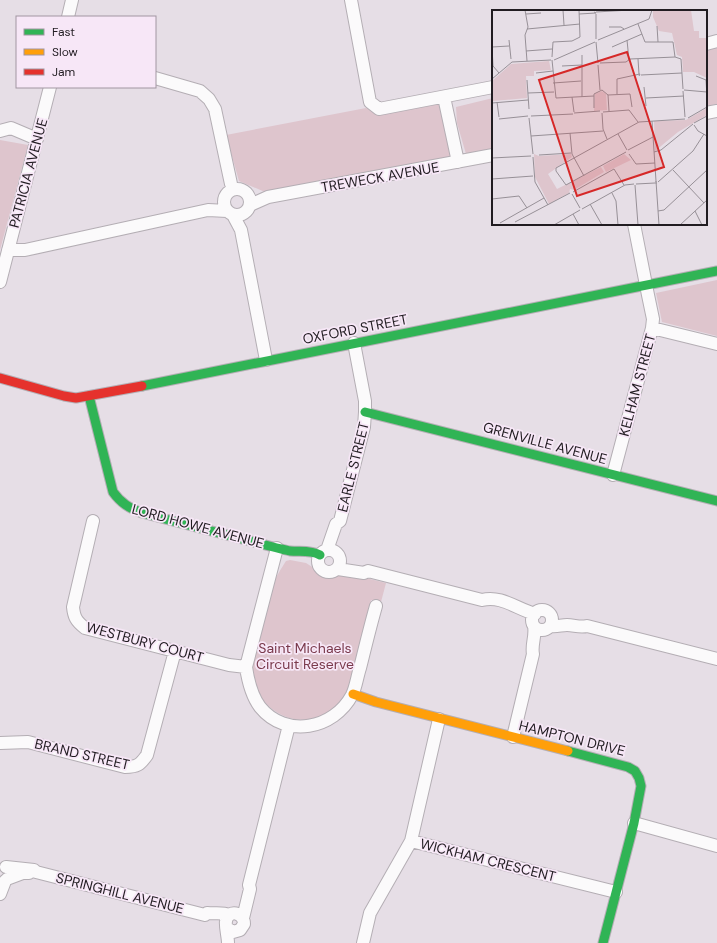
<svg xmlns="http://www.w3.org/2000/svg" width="717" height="943" font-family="'DM Sans',sans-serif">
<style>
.green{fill:#dec5cd}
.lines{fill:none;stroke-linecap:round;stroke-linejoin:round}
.street-casing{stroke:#b4aeb4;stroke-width:14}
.fast-casing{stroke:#b4aeb4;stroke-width:11}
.slow-casing{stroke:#b4aeb4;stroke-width:11}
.jam-casing{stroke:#b4aeb4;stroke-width:11}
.street{stroke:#fbfafb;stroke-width:12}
.fast{stroke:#30b455;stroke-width:9}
.slow{stroke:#ff9f0a;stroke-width:9}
.jam{stroke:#e5322d;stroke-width:9}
.labels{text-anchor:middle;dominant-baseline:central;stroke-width:3.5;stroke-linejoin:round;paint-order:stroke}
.street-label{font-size:14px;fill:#211c21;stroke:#f7e7f7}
.park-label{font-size:14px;fill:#7a3a4c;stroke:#f7e7f7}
.inset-road{fill:none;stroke:#979097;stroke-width:1}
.view{fill:#d62828;fill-opacity:0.15;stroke:#d62828;stroke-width:2}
.inset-edge{fill:none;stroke:#211c21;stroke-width:2}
</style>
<rect width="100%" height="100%" fill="#e6dee6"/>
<path class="green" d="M 717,46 L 717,104 L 706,106 L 706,49 Z
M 493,98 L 493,149 L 466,154 L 457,123 L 456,107 Z
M 439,104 L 452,159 L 265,192 L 239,181 L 226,135 L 366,108 L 380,114 Z
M 0,140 L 28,145 L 0,250 Z
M 717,280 L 717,336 L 662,322 L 656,293 Z
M 290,560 L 306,563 L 326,576 L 339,574 L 350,574 L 386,583 L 381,602 L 371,600 C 365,624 360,648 353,671 C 350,681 348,691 342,700 C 316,735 263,721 253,679 C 250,664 266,605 272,587 C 275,578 281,569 286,561 Z"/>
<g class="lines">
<defs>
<path id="street" d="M 351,0 L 370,102 L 379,109 L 493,87
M 68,17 L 72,0
M 706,44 L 717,41
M 155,78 L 200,91 L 209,99 L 215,109 L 231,184
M 444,97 L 458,162
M 706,113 L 717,111
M 0,131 L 11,128 L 37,139
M224 202a13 13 0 1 1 26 0a13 13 0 1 1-26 0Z
M 250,205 L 268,197 L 493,155
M 233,215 L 241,230 L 266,360
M 8,250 L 25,250 L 208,210 L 227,211
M 0,282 L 50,87
M 652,328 L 717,344
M 613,475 L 652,328 L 653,319 L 648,295 L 634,224
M 93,521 L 73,607 C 74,617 76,621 85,628 L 229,665 L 246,667
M 277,548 L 246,667 C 248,681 251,695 260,707 C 286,739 334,729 352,695 C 356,687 357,677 360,668 C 365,648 370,627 376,606
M318 561a11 11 0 1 1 22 0a11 11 0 1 1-22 0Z
M 327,550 L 336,524 L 340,521 L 364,427 L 365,412 L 365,401 L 354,343
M 338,569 L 364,573 L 368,571 L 482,600 C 501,595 517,609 535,614
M532 620a10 10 0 1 1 20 0a10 10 0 1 1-20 0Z
M 550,626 C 557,627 561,625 567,625 C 574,625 580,628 587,626 L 717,659
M 513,737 L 533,654 C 531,645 536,636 534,626
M 0,743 L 28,742 L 125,767 C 137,767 140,765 147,755 L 175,651
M 634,823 L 717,846
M 411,841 L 616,892
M 6,867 L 34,870 L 36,872 L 205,915 L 207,913 C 215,914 222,912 229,915
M 7,879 L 23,873 L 29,873
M 0,894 L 5,881
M 243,918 L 250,889 L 249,885 L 289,725
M 227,928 L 233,932 L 240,930 L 244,924 C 244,912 228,909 226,921 C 225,926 228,937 228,943
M 363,943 L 370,913 L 411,841 L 439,719"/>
<path id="fast" d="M 142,386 L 717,271
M 89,396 L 113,492 C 121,503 129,508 142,513 L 277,548 C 281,549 286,550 290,551 C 300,552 311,550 320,555
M 365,412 L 717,501
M 568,751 L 628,767 L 635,771 L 639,778 L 641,786 L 634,823 L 603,943"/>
<path id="slow" d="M 353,694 L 376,702 L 568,751"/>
<path id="jam" d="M 0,378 L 64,396 L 76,398 L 142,386"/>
</defs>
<use href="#street" class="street-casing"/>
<use href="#fast" class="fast-casing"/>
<use href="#slow" class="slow-casing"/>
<use href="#jam" class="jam-casing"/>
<use href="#street" class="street"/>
<use href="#fast" class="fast"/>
<use href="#slow" class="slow"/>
<use href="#jam" class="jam"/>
</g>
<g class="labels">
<g class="street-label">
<text transform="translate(28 173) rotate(-75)">PATRICIA AVENUE</text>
<text transform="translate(380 177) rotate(-10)">TREWECK AVENUE</text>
<text transform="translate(355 329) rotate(-11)">OXFORD STREET</text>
<text transform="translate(637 385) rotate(-75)">KELHAM STREET</text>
<text transform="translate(545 443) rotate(15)">GRENVILLE AVENUE</text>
<text transform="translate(353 467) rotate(-76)">EARLE STREET</text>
<text transform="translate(198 526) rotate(15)">LORD HOWE AVENUE</text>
<text transform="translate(145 642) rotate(15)">WESTBURY COURT</text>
<text transform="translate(572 738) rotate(14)">HAMPTON DRIVE</text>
<text transform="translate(82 754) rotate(13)">BRAND STREET</text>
<text transform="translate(488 860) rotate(14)">WICKHAM CRESCENT</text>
<text transform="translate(120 893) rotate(14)">SPRINGHILL AVENUE</text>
</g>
<g class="park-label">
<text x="305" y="648">Saint Michaels<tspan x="305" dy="16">Circuit Reserve</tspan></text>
</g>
</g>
<g transform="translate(492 10)">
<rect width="215" height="215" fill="#e6dee6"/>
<path d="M 161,0 L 199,0 L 202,21 L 207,21 L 207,28 L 214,28 L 215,68 L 202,62 L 191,62 L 190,47 L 185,45 L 180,23 L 167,21 L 161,7 ZM 57,51 L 59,60 L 42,61 L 42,66 L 34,66 L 35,88 L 0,91 L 0,71 L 19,54 ZM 110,81 L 114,84 L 115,100 L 102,101 L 103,84 ZM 215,98 L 215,105 L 186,122 L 163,141 L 162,111 L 194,110 ZM 42,144 L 47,146 L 79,144 L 80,147 L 56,164 L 65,179 L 109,157 L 112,162 L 82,180 L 78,179 L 77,183 L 57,194 L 43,167 ZM 132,144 L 139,150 L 114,162 L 111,156 Z" fill="#dec5cd"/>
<path class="inset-road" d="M 33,0 L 36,17 L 33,25 L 35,51M 71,0 L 72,15M 104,2 L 138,0M 34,4 L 49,3M 87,4 L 104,3 L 102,2M 104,4 L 104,29M 146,14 L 153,32 L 181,32 L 183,47 L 189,49 L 191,79M 165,16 L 166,32M 117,17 L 129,17 L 132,19M 35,19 L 88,14M 17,30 L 19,49M 106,30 L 157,9 L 160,0M 135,30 L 137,50M 104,32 L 106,53M 0,37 L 1,56 L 7,63M 0,37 L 17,36M 120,37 L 150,24M 34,41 L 60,39M 90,45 L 90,87M 60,47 L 61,32 L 80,31 L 88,27 L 87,0M 138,49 L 183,47M 146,49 L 147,64M 60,50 L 64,88 L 102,86M 62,50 L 103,32M 108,53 L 134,52 L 138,49 L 137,51M 106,55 L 108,80M 70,56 L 90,55M 44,63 L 61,61M 149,65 L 190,63M 204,66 L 214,70 L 215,87M 0,69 L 20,52 L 59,50M 35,70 L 37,99M 61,73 L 89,71M 152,77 L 154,96M 192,80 L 215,82M 191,81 L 193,107M 36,83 L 62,82M 125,84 L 125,69 L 148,64 L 147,66M 116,85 L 138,84 L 140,97M 80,87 L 82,102M 154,88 L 192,86M 5,92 L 7,107M 0,93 L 36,90M 102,98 L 102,84 L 110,80 L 116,85 L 117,101M 111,102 L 137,100 L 146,112M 82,103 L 108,101M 110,103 L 111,119 L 115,129M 39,106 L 81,104M 37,108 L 41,144M 196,108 L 215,97M 7,109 L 36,106M 160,111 L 164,171M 202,113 L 215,106M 202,115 L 206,121 L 215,126M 78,123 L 80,144 L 92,166M 126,124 L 135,140M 39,126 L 111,121M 136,140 L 161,127M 134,142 L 74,175 L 64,161 L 64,158 L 147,112 L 193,109M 162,142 L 169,140 L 201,114M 137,144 L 144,154 L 163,153M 47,145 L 79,143M 41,147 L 43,172 L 56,195M 0,148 L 39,146M 181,160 L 212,193M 0,169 L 41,166M 166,172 L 201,141 L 212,124M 144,174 L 163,173M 164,174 L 164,171 L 167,215M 143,175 L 146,215M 81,182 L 122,159 L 132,175M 120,183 L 124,191 L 126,215M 80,184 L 88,198M 0,189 L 27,186 L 35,198M 98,194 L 110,215M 90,199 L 133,175 L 142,174M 166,201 L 172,200 L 215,160M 203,201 L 210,215M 81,204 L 87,215M 23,212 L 78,183M 8,213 L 52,188M 62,215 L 88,200M 188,215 L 215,190"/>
<path class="view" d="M 135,42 L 172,157 L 85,186 L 47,70 Z"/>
<rect width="215" height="215" class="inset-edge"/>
</g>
<rect x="16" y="16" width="140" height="72" fill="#f7e7f7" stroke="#a196a1"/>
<rect x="24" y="29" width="20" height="6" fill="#30b455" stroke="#a196a1"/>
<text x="52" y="36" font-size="12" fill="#211c21">Fast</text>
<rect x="24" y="49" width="20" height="6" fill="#ff9f0a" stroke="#a196a1"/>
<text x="52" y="56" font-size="12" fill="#211c21">Slow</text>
<rect x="24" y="69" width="20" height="6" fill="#e5322d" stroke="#a196a1"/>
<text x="52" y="76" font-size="12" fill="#211c21">Jam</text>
</svg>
